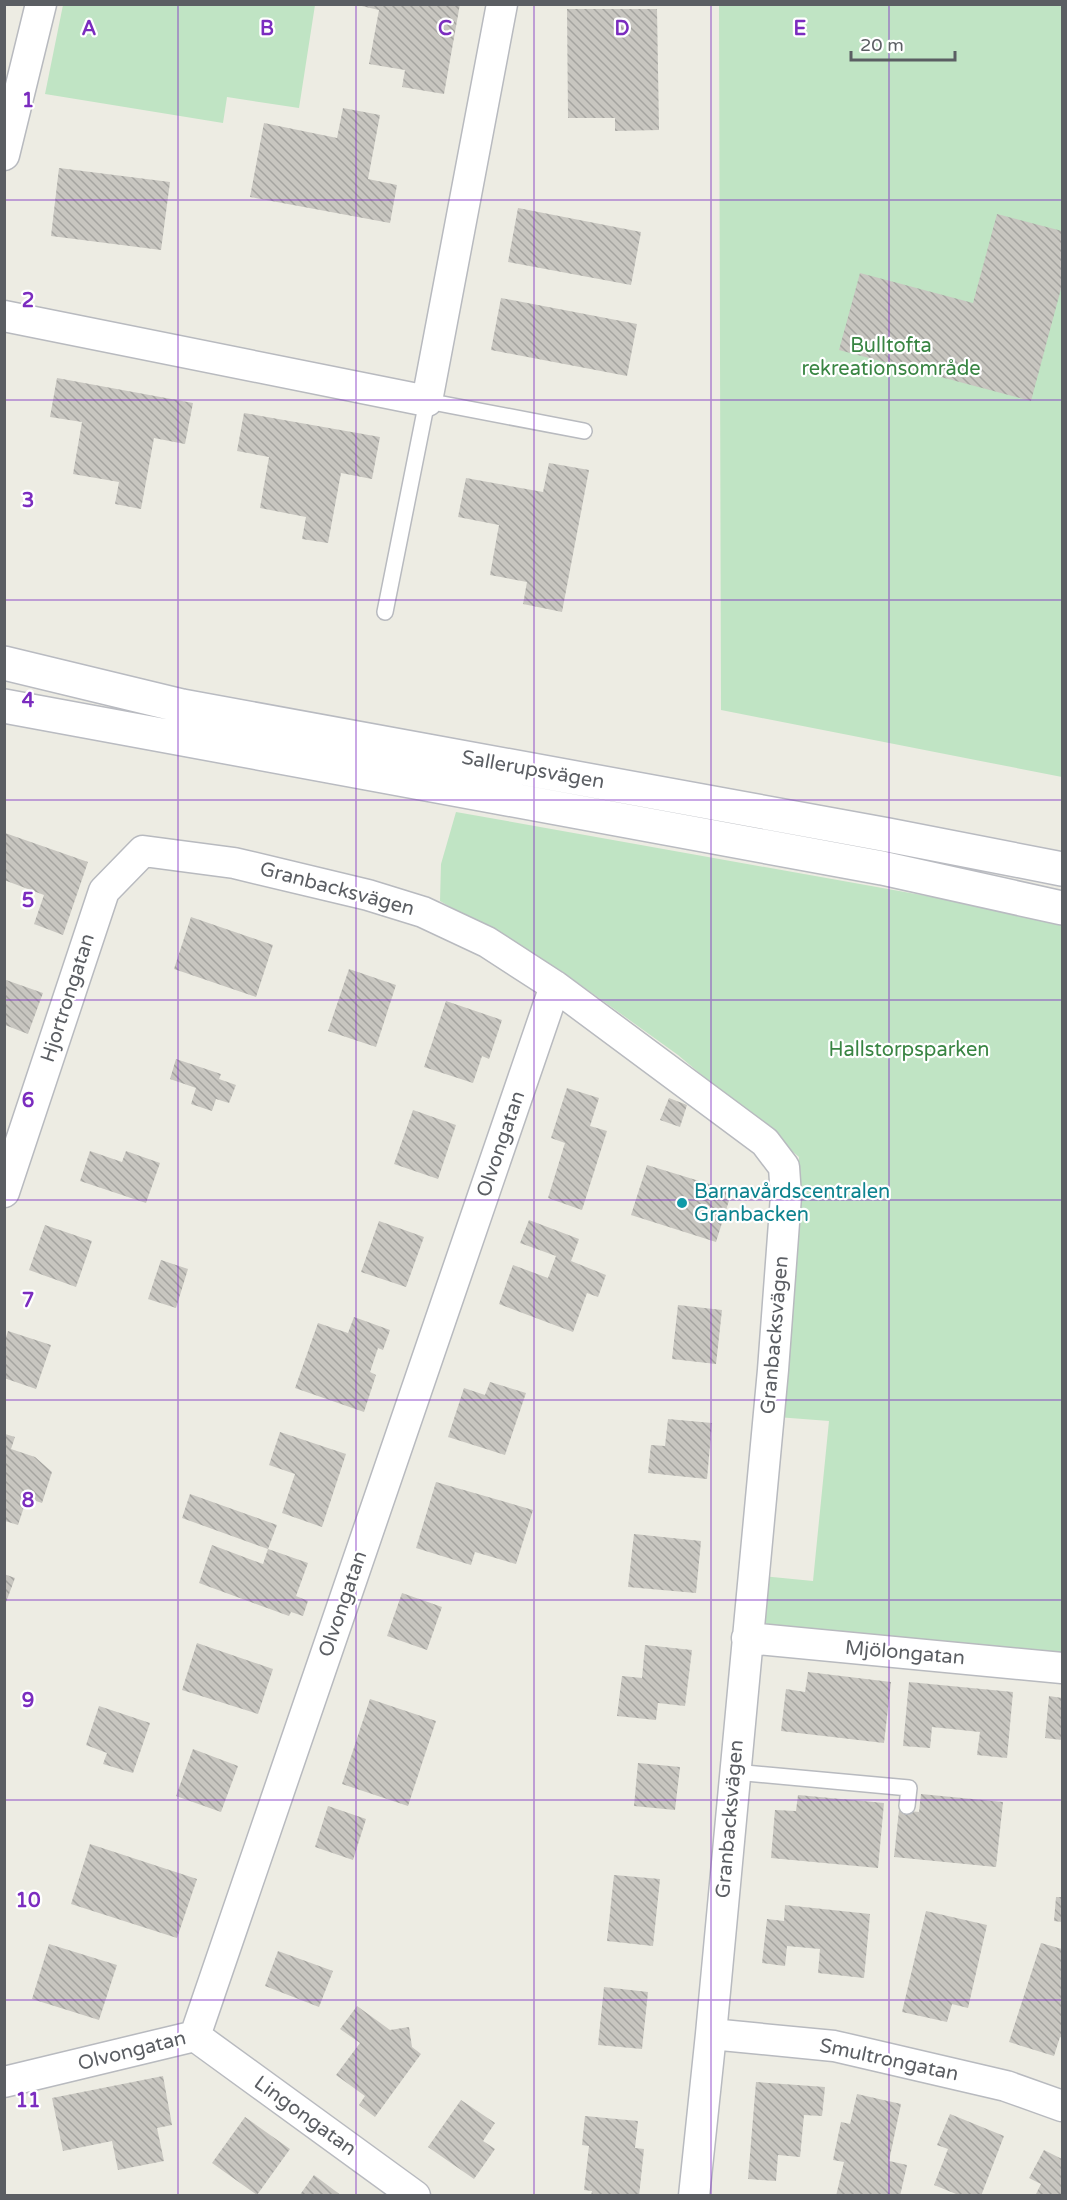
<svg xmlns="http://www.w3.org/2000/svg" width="1067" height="2200" font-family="'Varela Round',sans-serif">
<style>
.green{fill:#c0e4c4}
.building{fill:url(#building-back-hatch)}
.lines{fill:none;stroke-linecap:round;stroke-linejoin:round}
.lane-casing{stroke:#b8babf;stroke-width:18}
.street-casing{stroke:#b8babf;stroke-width:33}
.secondary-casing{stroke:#b9bbc1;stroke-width:36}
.lane{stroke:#fff;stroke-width:15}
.street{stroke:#fff;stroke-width:30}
.secondary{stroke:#fff;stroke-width:33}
.grid{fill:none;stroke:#7b2cbf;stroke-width:1.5;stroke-opacity:0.55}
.culture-dot{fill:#0f9aa8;stroke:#fff;stroke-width:2}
.labels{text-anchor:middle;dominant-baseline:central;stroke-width:4.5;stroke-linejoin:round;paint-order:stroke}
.park-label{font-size:20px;fill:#398543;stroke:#fff}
.street-label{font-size:20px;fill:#5b5e63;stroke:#fff}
.culture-label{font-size:20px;fill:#0d838f;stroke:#fff;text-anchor:start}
.grid-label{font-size:20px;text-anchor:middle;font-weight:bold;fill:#7b2cbf;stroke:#fff;stroke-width:4.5;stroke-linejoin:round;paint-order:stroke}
</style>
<defs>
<pattern id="building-back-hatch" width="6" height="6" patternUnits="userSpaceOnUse" patternTransform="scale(1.5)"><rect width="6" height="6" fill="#c8c6c0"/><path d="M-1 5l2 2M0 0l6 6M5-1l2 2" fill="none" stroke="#a5a4a0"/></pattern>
</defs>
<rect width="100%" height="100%" fill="#edece3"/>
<path class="green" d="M 63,5 L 315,5 L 299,108 L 227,97 L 223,123 L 45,94 Z
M 719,5 L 1062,5 L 1062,777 L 721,710 Z
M 456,812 L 1062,920 L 1062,1668 L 747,1638 L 762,1576 L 813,1581 L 829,1421 L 777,1417 L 799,1157 L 678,1055 L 560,970 L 440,901 L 441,864 Z"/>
<path class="building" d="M 353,4 L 460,4 L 444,94 L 402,87 L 405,70 L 369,64 L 379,10 Z
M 567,9 L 657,9 L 659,130 L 615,131 L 615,118 L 568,118 Z
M 343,108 L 380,115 L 368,179 L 397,185 L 390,223 L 250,197 L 264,123 L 337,138 Z
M 59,168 L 170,182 L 161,250 L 51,236 Z
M 518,208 L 641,232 L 631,285 L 508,262 Z
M 997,214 L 1062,231 L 1062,285 L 1031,401 L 839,350 L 860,273 L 973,303 Z
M 501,298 L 637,324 L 627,376 L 491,350 Z
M 57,378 L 193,403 L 185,444 L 154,438 L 141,509 L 115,504 L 119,482 L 73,474 L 82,422 L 50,417 Z
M 244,413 L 380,437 L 372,479 L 341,473 L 328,543 L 302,539 L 306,517 L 260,508 L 269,457 L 237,451 Z
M 549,463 L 589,470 L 562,612 L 523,604 L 527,582 L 490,575 L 499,525 L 458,517 L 466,478 L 543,492 Z
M 5,833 L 88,862 L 63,935 L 34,924 L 44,895 L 4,880 Z
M 191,917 L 273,945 L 256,997 L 174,969 Z
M 349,969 L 396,985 L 376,1047 L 328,1031 Z
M 6,980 L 43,993 L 28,1034 L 5,1025 Z
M 446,1001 L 502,1020 L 489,1059 L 482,1056 L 473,1083 L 424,1067 Z
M 176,1059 L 221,1074 L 219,1079 L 236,1085 L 229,1103 L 216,1099 L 212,1111 L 191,1104 L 196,1088 L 170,1079 Z
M 567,1088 L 599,1098 L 590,1126 L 607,1131 L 582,1210 L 548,1198 L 565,1143 L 551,1138 Z
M 669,1098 L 687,1105 L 680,1127 L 660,1120 Z
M 413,1110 L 456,1125 L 438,1179 L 394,1164 Z
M 90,1151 L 122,1162 L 126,1151 L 160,1163 L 146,1203 L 80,1181 Z
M 647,1165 L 732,1191 L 716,1242 L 631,1215 Z
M 529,1220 L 579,1239 L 571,1261 L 606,1275 L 598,1297 L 587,1293 L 573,1332 L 499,1304 L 513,1265 L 548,1278 L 556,1256 L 520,1243 Z
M 379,1221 L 424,1237 L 406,1287 L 361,1272 Z
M 45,1225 L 92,1241 L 76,1287 L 29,1270 Z
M 161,1260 L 188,1269 L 176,1308 L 148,1299 Z
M 678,1305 L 722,1310 L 716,1364 L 672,1359 Z
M 354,1317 L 390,1330 L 383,1350 L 378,1348 L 370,1372 L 376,1375 L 364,1412 L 295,1388 L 318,1323 L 348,1333 Z
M 8,1331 L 51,1345 L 36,1389 L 4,1378 L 4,1343 Z
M 490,1382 L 526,1393 L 505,1455 L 448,1437 L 464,1388 L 485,1395 Z
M 668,1419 L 712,1423 L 707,1479 L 648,1473 L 651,1445 L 665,1446 Z
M 280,1432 L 346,1454 L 322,1527 L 282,1513 L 295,1474 L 269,1465 Z
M 5,1434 L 15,1437 L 11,1449 L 35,1457 L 52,1472 L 42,1503 L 27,1498 L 18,1525 L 5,1521 Z
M 436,1482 L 533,1510 L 516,1564 L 475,1552 L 471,1565 L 416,1548 Z
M 190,1494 L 277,1525 L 268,1549 L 182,1518 Z
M 634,1534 L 701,1541 L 696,1593 L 628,1587 Z
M 212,1545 L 263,1564 L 268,1549 L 308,1563 L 296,1596 L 308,1601 L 303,1616 L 291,1612 L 289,1616 L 199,1583 Z
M 4,1574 L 15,1578 L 5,1605 L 4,1605 Z
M 402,1593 L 442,1607 L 427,1650 L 387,1636 Z
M 197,1643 L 273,1669 L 258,1714 L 182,1690 Z
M 645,1645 L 692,1650 L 685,1706 L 658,1703 L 656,1720 L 617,1716 L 622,1676 L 642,1678 Z
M 808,1672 L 891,1682 L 884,1743 L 781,1731 L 786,1689 L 805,1692 Z
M 909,1682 L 1013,1692 L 1007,1758 L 977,1755 L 980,1732 L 932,1727 L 930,1748 L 903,1746 Z
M 1049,1696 L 1062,1698 L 1062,1740 L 1045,1738 Z
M 370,1699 L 436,1721 L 408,1806 L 342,1784 Z
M 99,1706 L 150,1723 L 133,1773 L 103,1764 L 107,1753 L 86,1745 Z
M 193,1749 L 238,1766 L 221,1812 L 176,1796 Z
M 638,1763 L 680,1767 L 675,1810 L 634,1806 Z
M 921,1794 L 1003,1802 L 996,1867 L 894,1857 L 899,1810 L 919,1812 Z
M 798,1795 L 884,1803 L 878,1868 L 771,1858 L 775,1810 L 796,1811 Z
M 328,1806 L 366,1819 L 353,1860 L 315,1847 Z
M 90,1844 L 197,1879 L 177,1938 L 71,1904 Z
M 614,1875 L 660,1879 L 653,1946 L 607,1941 Z
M 1056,1897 L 1062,1897 L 1062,1922 L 1054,1921 Z
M 785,1905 L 870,1914 L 864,1978 L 818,1973 L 820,1949 L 787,1946 L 785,1966 L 762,1963 L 767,1919 L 784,1921 Z
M 926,1911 L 987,1925 L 968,2008 L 952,2004 L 947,2022 L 902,2012 Z
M 1041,1943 L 1062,1949 L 1062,2038 L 1060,2037 L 1054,2056 L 1009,2042 Z
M 49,1944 L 117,1965 L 99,2020 L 32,1999 Z
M 278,1951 L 333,1971 L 319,2007 L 265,1986 Z
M 604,1987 L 648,1992 L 642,2049 L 598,2045 Z
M 357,2006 L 390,2030 L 409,2027 L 412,2047 L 421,2054 L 375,2117 L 359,2105 L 365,2096 L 336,2075 L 360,2043 L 340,2029 Z
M 163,2076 L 172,2125 L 157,2128 L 164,2161 L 118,2170 L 112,2141 L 63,2151 L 52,2098 Z
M 756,2082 L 825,2087 L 822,2116 L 804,2115 L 800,2157 L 778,2155 L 776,2181 L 748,2179 Z
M 857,2094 L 901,2104 L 889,2161 L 907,2165 L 900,2196 L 836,2196 L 844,2162 L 833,2160 L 841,2122 L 850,2124 Z
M 461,2100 L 495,2123 L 483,2141 L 495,2149 L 474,2179 L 428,2147 Z
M 950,2114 L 1004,2136 L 981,2196 L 961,2196 L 934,2185 L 948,2149 L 937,2145 Z
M 585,2116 L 638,2121 L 635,2148 L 644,2149 L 639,2196 L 591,2196 L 592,2191 L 584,2190 L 589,2146 L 582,2145 Z
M 245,2117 L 290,2149 L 257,2195 L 212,2163 Z
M 1044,2150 L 1062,2159 L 1062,2196 L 1035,2196 L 1041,2184 L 1029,2178 Z
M 314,2175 L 342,2196 L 299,2196 Z"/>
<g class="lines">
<defs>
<path id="lane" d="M 385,612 L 427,401 L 584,431
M 735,1772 L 909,1788 L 907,1806"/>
<path id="street" d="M 4,155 L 41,4
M 4,316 L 427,401 L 502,4
M 4,1192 L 104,891 L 143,851 L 234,863 L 368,895 L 423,912 L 487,942 L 555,986 L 765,1142 L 784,1167 L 786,1196 L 773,1370 L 711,2034 L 694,2196
M 747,1638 L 1062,1668
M 711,2034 L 834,2046 L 1006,2086 L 1062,2106
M 195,2036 L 415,2196
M 4,2082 L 195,2036 L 555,986"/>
<path id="secondary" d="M 4,663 L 182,706 L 888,835 L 1062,869
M 4,706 L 882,868 L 1062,908"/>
</defs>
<use href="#lane" class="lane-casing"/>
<use href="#street" class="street-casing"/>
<use href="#secondary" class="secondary-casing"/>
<use href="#lane" class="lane"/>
<use href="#street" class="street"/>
<use href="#secondary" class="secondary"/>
</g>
<path class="grid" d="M 178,4 L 178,2196M 356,4 L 356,2196M 534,4 L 534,2196M 711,4 L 711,2196M 889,4 L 889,2196M 4,200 L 1062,200M 4,400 L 1062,400M 4,600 L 1062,600M 4,800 L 1062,800M 4,1000 L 1062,1000M 4,1200 L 1062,1200M 4,1400 L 1062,1400M 4,1600 L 1062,1600M 4,1800 L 1062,1800M 4,2000 L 1062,2000"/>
<circle class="culture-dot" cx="682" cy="1203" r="6"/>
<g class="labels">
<g class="park-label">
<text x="891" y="346">Bulltofta<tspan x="891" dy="23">rekreationsområde</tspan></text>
<text x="909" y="1050">Hallstorpsparken</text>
</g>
<g class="street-label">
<text transform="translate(533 770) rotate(10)">Sallerupsvägen</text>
<text transform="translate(337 889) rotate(15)">Granbacksvägen</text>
<text transform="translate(68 998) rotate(-72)">Hjortrongatan</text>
<text transform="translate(501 1144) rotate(-71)">Olvongatan</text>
<text transform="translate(775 1335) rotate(-85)">Granbacksvägen</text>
<text transform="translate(343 1604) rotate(-71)">Olvongatan</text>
<text transform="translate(905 1653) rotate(5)">Mjölongatan</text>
<text transform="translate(730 1819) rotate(-85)">Granbacksvägen</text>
<text transform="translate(132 2051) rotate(-14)">Olvongatan</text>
<text transform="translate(889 2060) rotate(12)">Smultrongatan</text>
<text transform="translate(305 2116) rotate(36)">Lingongatan</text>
</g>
<g class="culture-label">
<text x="694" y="1192">Barnavårdscentralen<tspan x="694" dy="23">Granbacken</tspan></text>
</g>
</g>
<g class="grid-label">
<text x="89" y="35">A</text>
<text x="267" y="35">B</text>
<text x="445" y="35">C</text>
<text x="622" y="35">D</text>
<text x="800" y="35">E</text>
<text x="28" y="107">1</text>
<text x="28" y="307">2</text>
<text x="28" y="507">3</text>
<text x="28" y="707">4</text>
<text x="28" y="907">5</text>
<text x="28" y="1107">6</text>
<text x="28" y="1307">7</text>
<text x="28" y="1507">8</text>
<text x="28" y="1707">9</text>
<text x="28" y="1907">10</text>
<text x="28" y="2107">11</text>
</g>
<rect width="1067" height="2200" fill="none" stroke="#5b5e63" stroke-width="12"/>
<path d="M851 51v9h104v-9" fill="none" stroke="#5b5e63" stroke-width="3"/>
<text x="860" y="51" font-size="18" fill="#5b5e63" stroke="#ffffff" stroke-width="4.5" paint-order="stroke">20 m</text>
</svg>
